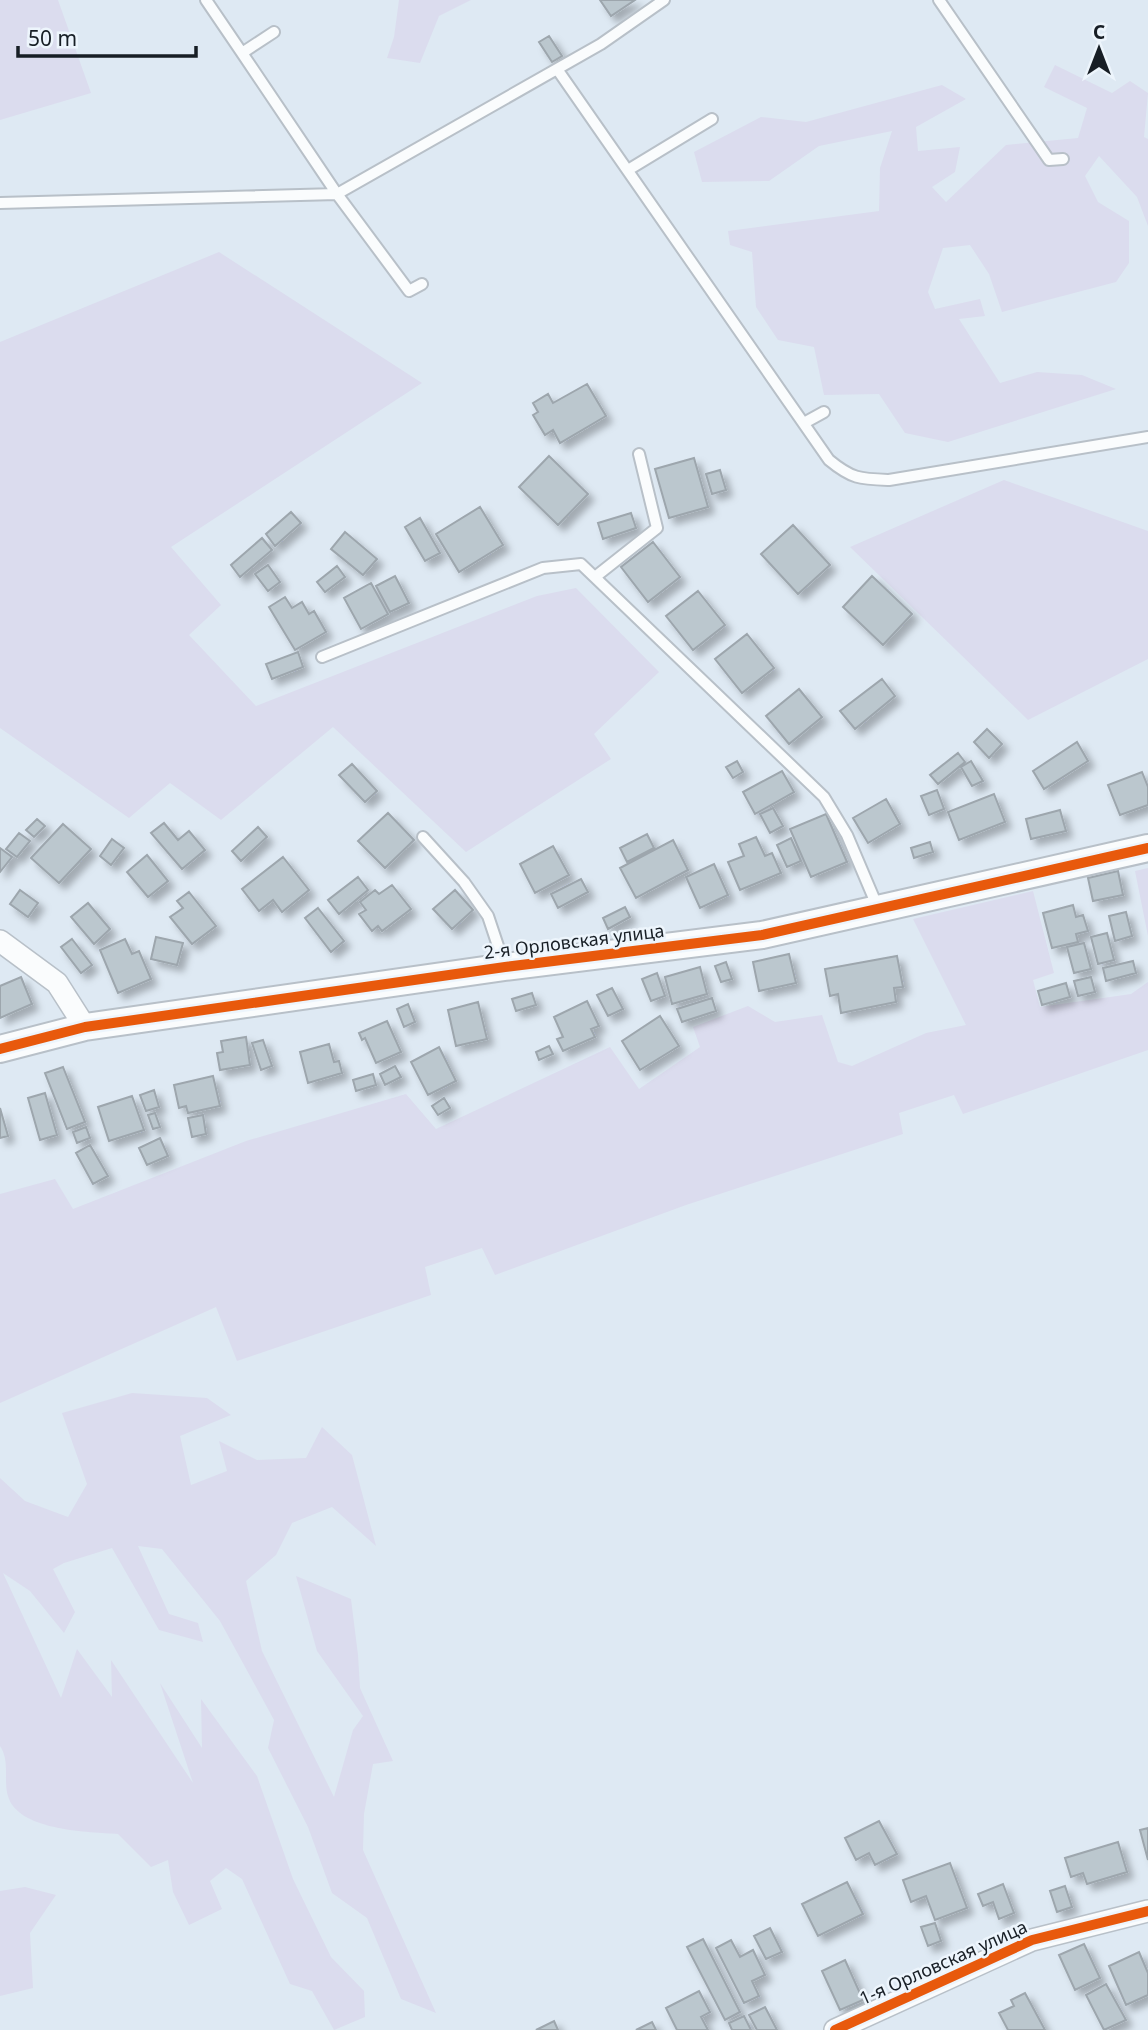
<svg xmlns="http://www.w3.org/2000/svg" width="1148" height="2030" font-family="'Noto Sans',sans-serif">
<style>
.green{fill:#dbdcee}
.building{fill:#bbc7ce;stroke:#9da6ad;stroke-width:2;filter:url(#shadow)}
.lines{fill:none;stroke-linecap:round;stroke-linejoin:round}
.service-casing{stroke:#b8c0c8;stroke-width:14}
.minor-casing{stroke:#b8c0c8;stroke-width:24}
.tertiary-casing{stroke:#b8c0c8;stroke-width:30}
.service{stroke:#fafcfd;stroke-width:10}
.minor{stroke:#fafcfd;stroke-width:21}
.tertiary{stroke:#fafcfd;stroke-width:26}
.cycleway-casing{stroke:#edf5fc;stroke-width:15}
.cycleway{stroke:#e8590c;stroke-width:10}
.labels{text-anchor:middle;dominant-baseline:central;stroke-width:5;stroke-linejoin:round;paint-order:stroke}
.street-label{font-size:18px;fill:#171e25;stroke:#edf5fc}
</style>
<defs>
<filter id="shadow"><feDropShadow dx="6" dy="6" stdDeviation="3.5" flood-color="#0004"/></filter>
</defs>
<rect width="100%" height="100%" fill="#dee9f3"/>
<path class="green" d="M 0,0 L 58,0 L 91,93 L 0,120 Z
M 399,0 L 471,0 L 439,16 L 420,63 L 387,58 L 394,37 Z
M 1055,65 L 1112,93 L 1130,81 L 1148,93 L 1144,137 L 1148,139 L 1148,226 L 1137,197 L 1099,156 L 1085,176 L 1098,202 L 1129,221 L 1129,263 L 1116,282 L 1002,312 L 989,274 L 970,245 L 943,248 L 928,292 L 935,309 L 980,299 L 985,316 L 959,319 L 1000,383 L 1037,372 L 1082,375 L 1116,389 L 948,442 L 905,433 L 879,394 L 824,395 L 814,347 L 778,340 L 756,307 L 752,252 L 730,245 L 728,231 L 879,211 L 880,168 L 892,131 L 819,146 L 769,181 L 702,182 L 694,152 L 761,117 L 806,122 L 942,85 L 966,99 L 916,127 L 918,151 L 960,147 L 955,172 L 932,187 L 946,202 L 1006,145 L 1078,138 L 1087,108 L 1044,87 Z
M 219,252 L 422,383 L 171,547 L 221,605 L 189,635 L 256,706 L 537,596 L 576,588 L 659,672 L 594,734 L 611,759 L 466,852 L 333,727 L 221,820 L 170,783 L 129,818 L 0,728 L 0,342 Z
M 1004,480 L 1148,531 L 1148,659 L 1028,720 L 850,547 Z
M 1148,868 L 1148,936 L 1135,871 Z
M 1033,891 L 1054,973 L 1033,980 L 1040,1007 L 1131,994 L 1148,982 L 1148,1050 L 963,1114 L 954,1095 L 899,1113 L 903,1134 L 686,1205 L 495,1275 L 482,1248 L 425,1267 L 431,1295 L 237,1361 L 216,1307 L 0,1403 L 0,1194 L 55,1179 L 73,1209 L 246,1141 L 406,1094 L 436,1129 L 610,1047 L 639,1089 L 700,1047 L 693,1027 L 748,1006 L 775,1022 L 822,1015 L 838,1062 L 852,1066 L 926,1033 L 966,1025 L 913,919 Z
M 132,1393 L 207,1398 L 231,1415 L 180,1436 L 191,1485 L 227,1471 L 219,1441 L 257,1460 L 306,1458 L 322,1427 L 352,1455 L 376,1546 L 332,1507 L 292,1523 L 276,1555 L 246,1581 L 262,1651 L 334,1797 L 353,1730 L 363,1716 L 317,1651 L 296,1576 L 351,1599 L 358,1655 L 360,1688 L 393,1761 L 373,1764 L 364,1814 L 363,1850 L 436,2013 L 401,1999 L 367,1918 L 332,1893 L 308,1827 L 268,1748 L 274,1720 L 220,1621 L 162,1549 L 138,1546 L 169,1614 L 198,1623 L 203,1642 L 159,1630 L 112,1548 L 64,1563 L 53,1569 L 75,1612 L 64,1633 L 30,1591 L 3,1573 L 61,1698 L 77,1649 L 112,1697 L 111,1660 L 193,1783 L 160,1683 L 202,1748 L 201,1699 L 257,1776 L 293,1879 L 331,1957 L 364,1991 L 365,2017 L 334,2030 L 312,1991 L 290,1984 L 242,1879 L 226,1868 L 210,1881 L 222,1909 L 189,1925 L 173,1892 L 168,1860 L 151,1867 L 118,1834 C 89,1832 22,1831 9,1799 C 2,1782 11,1762 0,1746 L 0,1478 L 25,1501 L 68,1517 L 87,1484 L 62,1413 Z
M 25,1887 L 56,1895 L 30,1933 L 33,1988 L 0,1996 L 0,1891 Z"/>
<path class="building" d="M 600,0 L 635,0 L 611,16 Z
M 549,36 L 562,56 L 552,62 L 539,42 Z
M 587,384 L 606,416 L 560,443 L 553,430 L 545,435 L 533,415 L 538,412 L 533,403 L 548,394 L 553,403 Z
M 549,456 L 588,494 L 558,525 L 519,487 Z
M 694,458 L 708,507 L 669,518 L 655,469 Z
M 720,470 L 726,490 L 712,494 L 706,474 Z
M 480,507 L 503,545 L 459,572 L 436,534 Z
M 291,512 L 301,523 L 275,546 L 266,534 Z
M 631,513 L 636,528 L 603,539 L 598,523 Z
M 420,518 L 440,553 L 425,561 L 405,527 Z
M 793,525 L 830,565 L 798,594 L 761,554 Z
M 345,532 L 377,559 L 363,575 L 331,549 Z
M 262,538 L 272,550 L 240,577 L 231,565 Z
M 653,542 L 680,577 L 648,602 L 621,567 Z
M 268,565 L 280,582 L 268,591 L 255,574 Z
M 337,566 L 345,577 L 325,592 L 317,582 Z
M 395,576 L 409,603 L 390,612 L 376,586 Z
M 872,576 L 912,614 L 883,645 L 843,607 Z
M 371,583 L 388,614 L 361,629 L 344,598 Z
M 698,591 L 725,625 L 693,650 L 666,616 Z
M 285,597 L 292,608 L 302,602 L 309,614 L 314,611 L 326,632 L 295,650 L 269,607 Z
M 747,634 L 774,668 L 742,693 L 715,659 Z
M 298,652 L 303,667 L 272,679 L 266,664 Z
M 882,679 L 895,696 L 855,729 L 840,711 Z
M 799,689 L 822,717 L 789,744 L 766,716 Z
M 987,729 L 1002,744 L 989,758 L 974,742 Z
M 1077,742 L 1088,761 L 1044,789 L 1033,771 Z
M 958,753 L 965,762 L 938,784 L 930,775 Z
M 737,761 L 743,772 L 733,778 L 726,767 Z
M 971,761 L 983,781 L 972,786 L 961,767 Z
M 352,764 L 377,791 L 365,802 L 339,775 Z
M 782,771 L 794,792 L 755,814 L 743,792 Z
M 1142,772 L 1148,787 L 1148,805 L 1120,815 L 1108,785 Z
M 937,790 L 944,809 L 929,815 L 921,796 Z
M 994,794 L 1005,822 L 959,840 L 948,812 Z
M 886,799 L 900,824 L 868,843 L 853,818 Z
M 773,808 L 783,826 L 770,833 L 760,814 Z
M 1060,810 L 1066,831 L 1031,839 L 1026,819 Z
M 388,813 L 414,840 L 385,868 L 358,841 Z
M 826,814 L 847,862 L 811,877 L 790,829 Z
M 37,819 L 45,826 L 34,837 L 26,830 Z
M 164,823 L 178,840 L 189,831 L 205,850 L 182,869 L 151,833 Z
M 63,824 L 91,849 L 59,883 L 31,858 Z
M 258,827 L 267,837 L 241,861 L 232,851 Z
M 19,833 L 30,841 L 17,857 L 6,849 Z
M 647,834 L 654,848 L 627,862 L 620,848 Z
M 756,837 L 765,856 L 772,853 L 781,873 L 740,890 L 728,862 L 744,856 L 739,844 Z
M 791,838 L 801,861 L 787,867 L 777,845 Z
M 112,839 L 124,848 L 111,865 L 100,856 Z
M 673,840 L 688,870 L 636,898 L 620,868 Z
M 930,842 L 933,852 L 914,858 L 911,848 Z
M 553,846 L 569,875 L 535,893 L 520,864 Z
M 0,848 L 12,857 L 0,872 Z
M 147,855 L 168,881 L 148,897 L 127,872 Z
M 283,857 L 309,890 L 282,912 L 273,900 L 259,911 L 242,889 Z
M 714,864 L 728,895 L 700,908 L 686,877 Z
M 1118,871 L 1123,895 L 1093,901 L 1088,878 Z
M 358,877 L 368,890 L 339,914 L 328,900 Z
M 581,879 L 588,892 L 558,908 L 551,894 Z
M 392,885 L 411,909 L 382,931 L 378,926 L 372,931 L 359,914 L 366,910 L 360,902 L 375,890 L 379,894 Z
M 20,890 L 38,903 L 28,917 L 10,904 Z
M 455,890 L 473,910 L 452,929 L 433,909 Z
M 189,892 L 216,926 L 192,944 L 170,917 L 183,908 L 177,901 Z
M 88,903 L 110,929 L 94,944 L 71,917 Z
M 1073,905 L 1076,917 L 1083,915 L 1088,931 L 1076,934 L 1078,942 L 1052,948 L 1043,913 Z
M 625,907 L 630,917 L 608,929 L 603,918 Z
M 318,908 L 344,941 L 331,952 L 305,918 Z
M 1126,912 L 1132,936 L 1115,941 L 1109,916 Z
M 1107,933 L 1114,960 L 1098,964 L 1091,937 Z
M 156,937 L 183,943 L 177,965 L 151,959 Z
M 72,939 L 92,965 L 81,973 L 61,947 Z
M 125,939 L 132,954 L 139,951 L 151,979 L 118,993 L 100,950 Z
M 1084,943 L 1091,969 L 1074,973 L 1067,947 Z
M 789,954 L 796,983 L 759,991 L 753,962 Z
M 897,956 L 903,987 L 894,988 L 896,1002 L 841,1013 L 838,994 L 830,996 L 825,969 Z
M 1133,961 L 1136,973 L 1106,981 L 1103,968 Z
M 726,962 L 732,979 L 721,982 L 715,966 Z
M 700,967 L 707,994 L 672,1004 L 665,977 Z
M 657,973 L 665,996 L 651,1001 L 642,979 Z
M 21,977 L 32,1004 L 0,1018 L 0,986 Z
M 1091,977 L 1095,992 L 1078,996 L 1074,981 Z
M 1066,983 L 1070,997 L 1042,1005 L 1038,991 Z
M 612,988 L 623,1009 L 608,1016 L 597,995 Z
M 532,993 L 536,1005 L 516,1011 L 512,999 Z
M 712,998 L 716,1011 L 682,1022 L 677,1009 Z
M 587,1001 L 599,1026 L 591,1029 L 595,1037 L 563,1051 L 557,1039 L 563,1037 L 554,1017 Z
M 478,1002 L 487,1039 L 456,1046 L 448,1010 Z
M 408,1004 L 415,1022 L 404,1027 L 397,1009 Z
M 660,1016 L 679,1046 L 640,1070 L 622,1041 Z
M 387,1021 L 401,1052 L 376,1063 L 365,1038 L 362,1040 L 359,1033 Z
M 246,1037 L 250,1065 L 220,1070 L 217,1053 L 223,1052 L 221,1041 Z
M 263,1040 L 272,1066 L 261,1070 L 252,1043 Z
M 329,1044 L 334,1062 L 339,1061 L 342,1073 L 308,1083 L 300,1052 Z
M 549,1046 L 553,1054 L 539,1060 L 536,1052 Z
M 439,1047 L 456,1081 L 428,1095 L 411,1062 Z
M 395,1066 L 401,1077 L 385,1085 L 380,1074 Z
M 63,1067 L 85,1122 L 67,1129 L 45,1073 Z
M 373,1074 L 376,1085 L 356,1091 L 353,1080 Z
M 213,1076 L 220,1106 L 188,1113 L 186,1106 L 179,1108 L 174,1085 Z
M 154,1090 L 159,1107 L 146,1111 L 140,1095 Z
M 45,1093 L 57,1135 L 40,1140 L 28,1098 Z
M 132,1096 L 144,1130 L 109,1141 L 98,1107 Z
M 444,1098 L 450,1108 L 438,1115 L 432,1106 Z
M 0,1108 L 8,1136 L 0,1138 Z
M 155,1113 L 160,1127 L 153,1129 L 148,1115 Z
M 203,1115 L 206,1134 L 192,1137 L 188,1118 Z
M 86,1127 L 90,1138 L 77,1143 L 73,1132 Z
M 160,1138 L 168,1156 L 147,1165 L 139,1148 Z
M 90,1145 L 108,1176 L 93,1184 L 76,1153 Z
M 879,1821 L 897,1854 L 875,1865 L 869,1853 L 856,1860 L 845,1838 Z
M 1148,1828 L 1148,1860 L 1140,1830 Z
M 1118,1842 L 1127,1872 L 1087,1884 L 1083,1873 L 1071,1877 L 1065,1858 Z
M 950,1863 L 967,1908 L 935,1920 L 926,1896 L 911,1902 L 903,1880 Z
M 847,1882 L 863,1914 L 818,1936 L 802,1904 Z
M 1003,1884 L 1014,1913 L 999,1919 L 993,1902 L 983,1906 L 978,1894 Z
M 1065,1886 L 1072,1907 L 1057,1912 L 1050,1891 Z
M 935,1923 L 941,1941 L 928,1946 L 921,1927 Z
M 770,1928 L 782,1952 L 766,1959 L 754,1936 Z
M 703,1939 L 740,2012 L 725,2020 L 687,1947 Z
M 731,1940 L 740,1957 L 753,1950 L 765,1975 L 752,1981 L 759,1996 L 744,2003 L 716,1948 Z
M 1084,1944 L 1100,1978 L 1075,1990 L 1059,1955 Z
M 1139,1952 L 1148,1973 L 1148,1995 L 1126,2005 L 1109,1966 Z
M 845,1960 L 863,2000 L 840,2010 L 822,1971 Z
M 1106,1984 L 1126,2020 L 1104,2030 L 1086,1995 Z
M 699,1991 L 710,2012 L 701,2017 L 708,2030 L 677,2030 L 666,2008 Z
M 1025,1993 L 1045,2030 L 1008,2030 L 999,2013 L 1014,2006 L 1011,2000 Z
M 765,2007 L 777,2030 L 757,2030 L 749,2015 Z
M 744,2016 L 751,2030 L 732,2030 L 729,2023 Z
M 554,2021 L 558,2030 L 536,2030 Z
M 652,2022 L 656,2030 L 636,2030 Z"/>
<g class="lines">
<defs>
<path id="service" d="M 206,0 L 242,53
M 939,0 L 1049,160 L 1063,159
M 274,32 L 242,53 L 337,194 L 409,291 L 422,284
M 557,69 L 829,460 C 852,479 860,479 889,480 L 1148,437
M 628,170 L 712,119
M 0,203 L 337,194 L 601,44 L 664,0
M 804,423 L 824,412
M 595,577 L 657,528 L 639,454
M 322,657 L 543,568 L 581,564 L 824,797 L 847,835 L 878,908
M 423,837 L 464,882 L 488,916 L 505,967"/>
<path id="minor" d="M 0,941 L 57,983 L 85,1027
M 835,2030 L 1032,1940 L 1148,1911"/>
<path id="tertiary" d="M 0,1049 L 85,1027 L 505,967 L 762,935 L 1148,848"/>
</defs>
<use href="#service" class="service-casing"/>
<use href="#minor" class="minor-casing"/>
<use href="#tertiary" class="tertiary-casing"/>
<use href="#service" class="service"/>
<use href="#minor" class="minor"/>
<use href="#tertiary" class="tertiary"/>
<defs>
<path id="cycleway" d="M 0,1049 L 85,1027 L 505,967 L 762,935 L 1148,848
M 835,2030 L 1032,1940 L 1148,1911"/>
</defs>
<use href="#cycleway" class="cycleway-casing"/>
<use href="#cycleway" class="cycleway"/>
</g>
<g class="labels">
<g class="street-label">
<text transform="translate(574 941) rotate(-7)">2-я Орловская улица</text>
<text transform="translate(943 1962) rotate(-24)">1-я Орловская улица</text>
</g>
</g>
<g transform="translate(1099 49)" stroke="#edf5fc" stroke-width="5" paint-order="stroke">
<path d="M0-5L12 26L0 18L-12 26Z" fill="#171e25"/>
<text y="-10" font-size="19" font-weight="bold" text-anchor="middle" fill="#171e25">С</text>
</g>
<path d="M18 46v10h178v-10" fill="none" stroke="#171e25" stroke-width="3.5"/>
<text x="28" y="46" font-size="21" fill="#171e25" stroke="#edf5fc" stroke-width="5" paint-order="stroke">50 m</text>
</svg>
